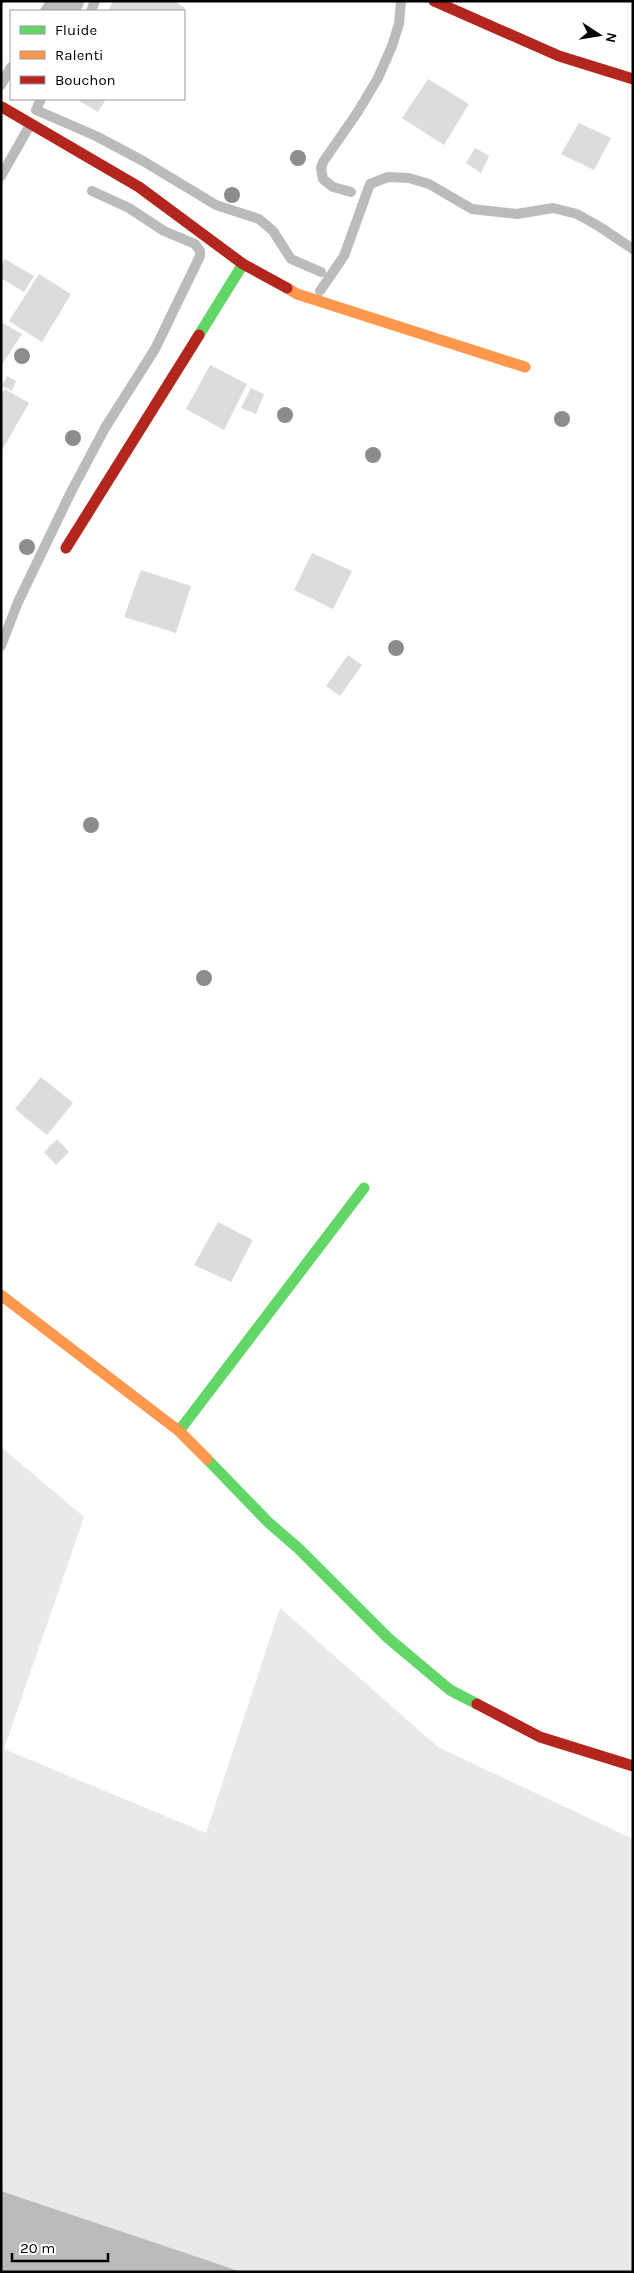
<svg xmlns="http://www.w3.org/2000/svg" width="634" height="2273" font-family="Karla,sans-serif">
<style>
.green{fill:#e9e9e9}
.water{fill:#bbb}
.lines{fill:none;stroke-linecap:round;stroke-linejoin:round}
.stream{stroke:#bbb;stroke-width:10}
.building{fill:#dcdcdc}
.street{stroke:#bdbdbd;stroke-width:28}
.fast{stroke:#63d668;stroke-width:11}
.slow{stroke:#ff974d;stroke-width:11}
.jam{stroke:#b3261e;stroke-width:11}
.tree{fill:#8c8c8c}
</style>
<rect width="100%" height="100%" fill="#fff"/>
<path class="green" d="M 1,1447 L 84,1517 L 4,1749 L 206,1833 L 280,1608 L 438,1747 L 633,1839 L 633,2272 L 242,2272 L 1,2191 Z"/>
<path class="water" d="M 1,2191 L 242,2272 L 1,2272 Z"/>
<g class="lines">
<path class="stream" d="M 45,11 L 52,1
M 91,11 L 95,1
M 1,85 L 11,67
M 41,99 L 36,110 L 96,136 L 143,161 L 216,205 L 259,219 L 273,231 L 291,259 L 321,272
M 1,176 L 30,125
M 351,192 L 333,187 L 323,179 L 321,168 L 323,162 L 357,113 L 378,78 L 392,46 L 399,24 L 401,1
M 320,291 L 344,256 L 370,184 L 388,177 L 409,178 L 429,184 L 472,209 L 517,214 L 553,208 L 577,214 L 600,227 L 633,249
M 1,646 L 18,602 L 71,492 L 105,428 L 155,349 L 200,256 L 200,251 L 195,244 L 164,231 L 129,208 L 92,191"/>
</g>
<path class="building" d="M 113,1 L 174,1 L 185,8 L 183,11 L 108,11 Z
M 428,79 L 469,104 L 444,145 L 402,118 Z
M 76,99 L 106,99 L 98,112 Z
M 579,123 L 611,138 L 594,170 L 561,154 Z
M 475,148 L 489,156 L 481,173 L 466,163 Z
M 5,259 L 34,276 L 24,292 L 1,278 L 1,266 Z
M 39,274 L 71,294 L 42,342 L 9,321 Z
M 1,322 L 22,334 L 1,366 Z
M 210,365 L 247,384 L 224,430 L 186,409 Z
M 7,376 L 16,381 L 12,391 L 2,386 Z
M 251,388 L 264,394 L 256,414 L 241,408 Z
M 5,389 L 29,403 L 1,452 L 1,396 Z
M 312,553 L 352,571 L 333,609 L 294,590 Z
M 141,570 L 191,586 L 176,633 L 124,617 Z
M 348,655 L 362,665 L 340,696 L 326,686 Z
M 41,1077 L 73,1103 L 47,1135 L 15,1109 Z
M 57,1139 L 69,1152 L 56,1165 L 44,1152 Z
M 218,1222 L 253,1240 L 231,1282 L 194,1265 Z"/>
<g class="lines">
<path class="street" d="M 63,11 L 70,1"/>
<path class="fast" d="M 199,335 L 243,264
M 179,1431 L 364,1188
M 207,1459 L 269,1523 L 298,1548 L 388,1638 L 450,1690 L 477,1704"/>
<path class="slow" d="M 287,288 L 297,294 L 525,367
M 1,1295 L 179,1431 L 207,1459"/>
<path class="jam" d="M 434,1 L 559,56 L 633,79
M 2,107 L 139,187 L 243,264 L 287,288
M 66,548 L 199,335
M 477,1704 L 540,1737 L 633,1766"/>
</g>
<g class="tree">
<circle cx="298" cy="158" r="8"/>
<circle cx="232" cy="195" r="8"/>
<circle cx="22" cy="356" r="8"/>
<circle cx="285" cy="415" r="8"/>
<circle cx="562" cy="419" r="8"/>
<circle cx="73" cy="438" r="8"/>
<circle cx="373" cy="455" r="8"/>
<circle cx="27" cy="547" r="8"/>
<circle cx="396" cy="648" r="8"/>
<circle cx="91" cy="825" r="8"/>
<circle cx="204" cy="978" r="8"/>
</g>
<rect width="634" height="2273" fill="none" stroke="#000000" stroke-width="5"/>
<rect x="10" y="10" width="175" height="90" fill="#ffffff" stroke="#999999"/>
<rect x="20" y="26" width="25" height="8" fill="#63d668" stroke="#999999"/>
<text x="55" y="35" font-size="15" fill="#000000">Fluide</text>
<rect x="20" y="51" width="25" height="8" fill="#ff974d" stroke="#999999"/>
<text x="55" y="60" font-size="15" fill="#000000">Ralenti</text>
<rect x="20" y="76" width="25" height="8" fill="#b3261e" stroke="#999999"/>
<text x="55" y="85" font-size="15" fill="#000000">Bouchon</text>
<g transform="translate(599 35) rotate(102)" stroke="#ffffff" stroke-width="4" paint-order="stroke">
<path d="M0-4L9 19L0 12L-9 19Z" fill="#000000"/>
<text y="-8" font-size="14" font-weight="bold" text-anchor="middle" fill="#000000">N</text>
</g>
<path d="M12 2253v8h96v-8" fill="none" stroke="#000000" stroke-width="2.5"/>
<text x="20" y="2253" font-size="15" fill="#000000" stroke="#ffffff" stroke-width="4" paint-order="stroke">20 m</text>
</svg>
